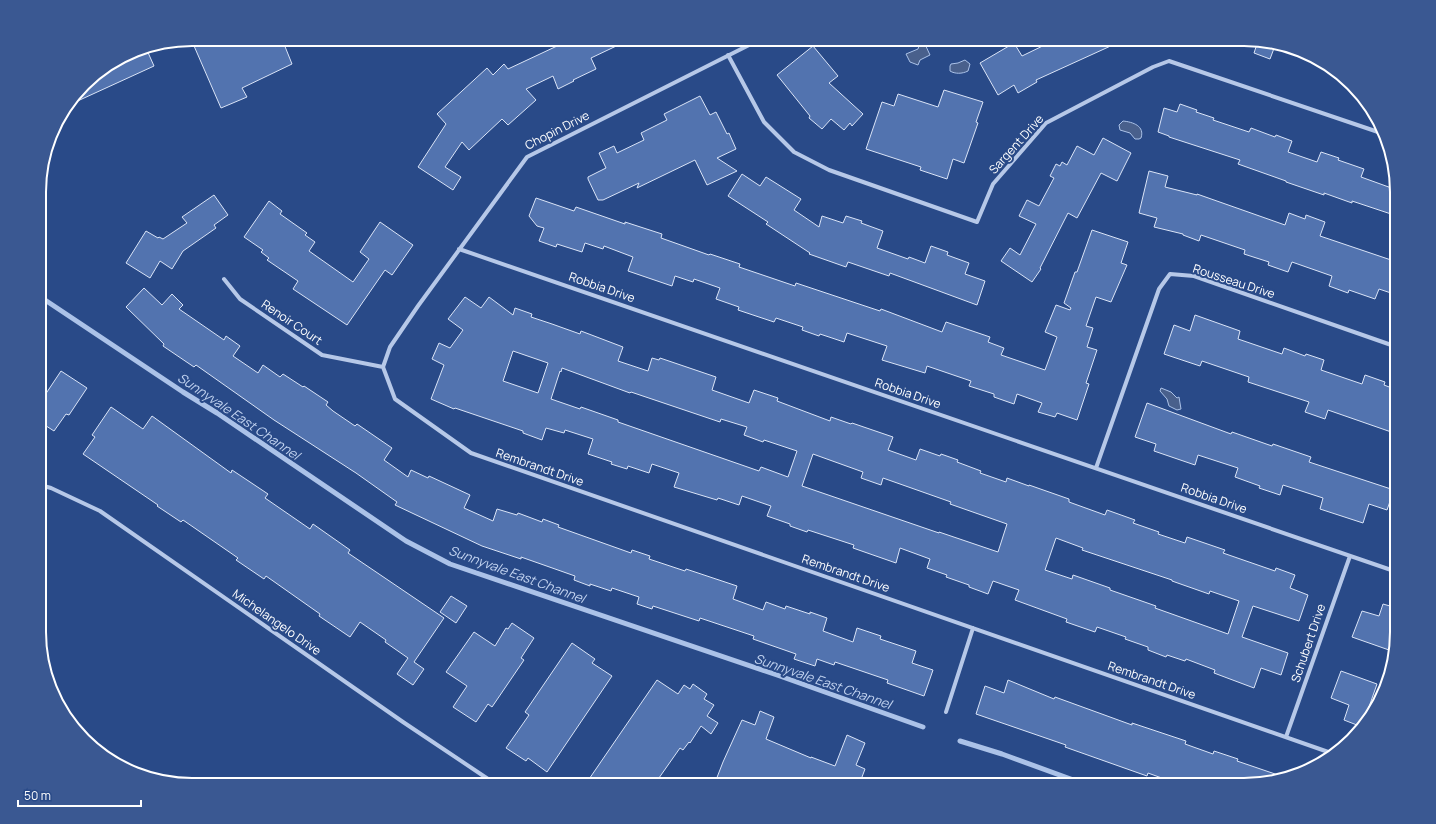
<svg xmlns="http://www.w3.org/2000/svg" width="1436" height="824" font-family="Manrope,sans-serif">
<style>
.water{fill:#49608c;stroke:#abc2e8}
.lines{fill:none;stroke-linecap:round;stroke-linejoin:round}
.stream{stroke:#abc2e8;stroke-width:5}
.building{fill:#5273af;stroke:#dae4f7;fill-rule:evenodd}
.street{stroke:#b6c8e8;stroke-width:4}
.labels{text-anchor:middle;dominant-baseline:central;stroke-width:4;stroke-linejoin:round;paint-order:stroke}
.street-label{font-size:12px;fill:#fff;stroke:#294a88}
.water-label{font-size:13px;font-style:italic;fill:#c2d3f0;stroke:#294a88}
.rim{fill:none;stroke:#fff;stroke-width:2}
</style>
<rect width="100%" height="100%" fill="#294a88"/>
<path class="water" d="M 924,42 L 930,55 L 920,60 L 918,65 L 910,62 L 906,54 L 918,49 L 920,43 Z
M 965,60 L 970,64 L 968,71 C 962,74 955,74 950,71 L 950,66 L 951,64 L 958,63 Z
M 1123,121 C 1133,122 1145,126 1141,138 L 1139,139 L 1135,139 L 1130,133 L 1120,130 L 1119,125 Z
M 1161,388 L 1171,392 L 1177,398 L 1179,397 L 1181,409 L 1177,410 L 1169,406 L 1167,399 L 1160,391 Z"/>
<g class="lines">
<path class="stream" d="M 42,298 L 183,392 L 217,413 L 406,541 L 450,564 L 777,675 L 923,727
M 960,741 L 1002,754 L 1087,785"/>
</g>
<path class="building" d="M 191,39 L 282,39 L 292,64 L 242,88 L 247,97 L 221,108 Z
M 572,39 L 631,39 L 591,58 L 596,69 L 573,80 L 574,81 L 558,89 L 553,76 L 526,89 L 536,100 L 508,125 L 502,119 L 469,150 L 462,142 L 445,167 L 461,177 L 453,190 L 418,167 L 446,124 L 437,114 L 487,68 L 493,75 L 504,64 L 508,69 Z
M 1057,39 L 1126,39 L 1036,80 L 1037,82 L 1018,93 L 1014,85 L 998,95 L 980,63 L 1014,43 L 1022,56 Z
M 1258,41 L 1276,43 L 1270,59 L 1254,53 Z
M 813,46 L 838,76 L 829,83 L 863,114 L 852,126 L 850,123 L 844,130 L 831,119 L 822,129 L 809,118 L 810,116 L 777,75 Z
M 146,48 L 154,66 L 71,104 L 91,77 L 134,51 Z
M 944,90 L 983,102 L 976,122 L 978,123 L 964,163 L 953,159 L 947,179 L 920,170 L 921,167 L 866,149 L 882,102 L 894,106 L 898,94 L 938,107 Z
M 700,96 L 710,115 L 716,112 L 727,134 L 729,133 L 736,149 L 717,158 L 737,171 L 707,185 L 695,160 L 637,188 L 639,183 L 603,200 L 598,200 L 588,179 L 588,177 L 606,168 L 599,153 L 614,146 L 617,153 L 644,140 L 641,133 L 667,120 L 664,114 Z
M 1180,104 L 1197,110 L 1196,112 L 1214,118 L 1213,120 L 1249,132 L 1251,128 L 1275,137 L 1276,135 L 1292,141 L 1288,152 L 1317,162 L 1321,152 L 1339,158 L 1338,160 L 1364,169 L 1361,177 L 1397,190 L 1397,216 L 1352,201 L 1352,203 L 1324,193 L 1324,195 L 1286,182 L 1286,181 L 1238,164 L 1240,160 L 1169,137 L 1169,136 L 1158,132 L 1164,108 L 1177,112 Z
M 1103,138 L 1131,153 L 1117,181 L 1101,173 L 1077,218 L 1068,213 L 1040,268 L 1041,269 L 1032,282 L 1001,261 L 1010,248 L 1020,255 L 1036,224 L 1019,216 L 1027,200 L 1039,206 L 1054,178 L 1050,176 L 1056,164 L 1060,166 L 1062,162 L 1067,165 L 1077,146 L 1094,155 Z
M 1149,171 L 1168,176 L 1165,187 L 1197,195 L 1197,194 L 1285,225 L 1289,213 L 1305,219 L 1306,215 L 1325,222 L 1320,236 L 1397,262 L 1397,295 L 1379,289 L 1375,299 L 1349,290 L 1348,293 L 1329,286 L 1332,276 L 1292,262 L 1288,272 L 1268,265 L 1269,262 L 1244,254 L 1245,250 L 1201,235 L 1199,241 L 1183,235 L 1183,234 L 1154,227 L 1157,218 L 1139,213 Z
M 742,174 L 760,186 L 766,177 L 801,199 L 794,210 L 819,227 L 822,216 L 843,223 L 846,216 L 862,221 L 861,223 L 883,231 L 877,248 L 908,259 L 909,257 L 925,263 L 931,246 L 948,252 L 947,255 L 969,263 L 965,274 L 985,281 L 977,305 L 890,273 L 889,276 L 848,262 L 846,267 L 809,254 L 810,253 L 766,224 L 768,222 L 728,196 Z
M 214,195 L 228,215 L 214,225 L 216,228 L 183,251 L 172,269 L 160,261 L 150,278 L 126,263 L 146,231 L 158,238 L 159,237 L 163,239 L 187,223 L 182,217 Z
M 536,198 L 574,211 L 576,207 L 625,224 L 625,222 L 662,234 L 661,238 L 709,255 L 710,254 L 740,264 L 739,267 L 795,286 L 796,283 L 880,311 L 881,309 L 942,332 L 946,322 L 990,337 L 988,342 L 1004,348 L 1001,355 L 1045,370 L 1057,337 L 1045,332 L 1056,305 L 1070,310 L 1071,308 L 1064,303 L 1075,272 L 1077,272 L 1092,230 L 1128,242 L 1121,263 L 1127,265 L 1111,302 L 1096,297 L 1086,326 L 1093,328 L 1087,347 L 1097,350 L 1086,383 L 1089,384 L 1077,420 L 1057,413 L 1055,417 L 1038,412 L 1042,403 L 1017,394 L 1014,404 L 994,397 L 994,394 L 969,386 L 971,381 L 927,366 L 925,373 L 882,360 L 887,346 L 847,333 L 844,342 L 820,334 L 819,336 L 802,330 L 803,327 L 776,318 L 774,322 L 738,310 L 739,307 L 716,299 L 720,288 L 694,279 L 693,282 L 675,276 L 672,286 L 628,271 L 633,257 L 604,246 L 603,249 L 585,243 L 582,252 L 557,244 L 556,247 L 539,241 L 544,228 L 537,226 L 529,216 Z
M 269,201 L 282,211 L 280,214 L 307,233 L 305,235 L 315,242 L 309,251 L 353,282 L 369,259 L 360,252 L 380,222 L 413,245 L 392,275 L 385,270 L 347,325 L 293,289 L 298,281 L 267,260 L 269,258 L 261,252 L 263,250 L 244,237 Z
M 144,288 L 162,305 L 172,294 L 183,305 L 179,309 L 224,340 L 226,336 L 240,346 L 233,356 L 258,373 L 263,365 L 280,377 L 283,374 L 303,387 L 304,386 L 328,402 L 326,405 L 333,411 L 355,426 L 357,424 L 392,448 L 384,460 L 408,477 L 411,470 L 428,478 L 429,476 L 470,495 L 464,508 L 493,521 L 497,509 L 517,515 L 518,513 L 542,522 L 543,519 L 559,525 L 558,527 L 631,553 L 632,550 L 650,556 L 649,559 L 685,571 L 686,569 L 737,586 L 733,599 L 763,610 L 766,602 L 785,609 L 786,606 L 810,614 L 810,612 L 827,618 L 823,631 L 853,642 L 857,628 L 881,636 L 880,639 L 916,651 L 912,663 L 933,670 L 924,696 L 887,683 L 888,680 L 835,662 L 834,665 L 817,659 L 815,666 L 794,659 L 796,654 L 753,639 L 754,636 L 700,618 L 699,621 L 653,606 L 652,609 L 637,604 L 639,597 L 612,588 L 611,591 L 590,584 L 590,586 L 574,580 L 575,576 L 521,557 L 521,559 L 482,546 L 395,505 L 397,502 L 356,473 L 274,420 L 196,365 L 194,367 L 163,346 L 164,344 L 126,307 Z
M 465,297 L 481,308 L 489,297 L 513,315 L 515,308 L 532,314 L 531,317 L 552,324 L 580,334 L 581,331 L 623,347 L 618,361 L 648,371 L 652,358 L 659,360 L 660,358 L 716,377 L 712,390 L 749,403 L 754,390 L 778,398 L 777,401 L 830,421 L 831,417 L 851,424 L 852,423 L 893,437 L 888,450 L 916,460 L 920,449 L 940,456 L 941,454 L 958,460 L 957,462 L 981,471 L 980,473 L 1006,482 L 1007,478 L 1029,486 L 1029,485 L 1069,499 L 1069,502 L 1105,515 L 1107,510 L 1135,520 L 1133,523 L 1159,532 L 1158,534 L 1185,543 L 1187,537 L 1225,550 L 1223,553 L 1275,571 L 1276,568 L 1295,575 L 1290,588 L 1308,595 L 1299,621 L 1253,606 L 1242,637 L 1288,653 L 1281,675 L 1261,668 L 1254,688 L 1214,673 L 1215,670 L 1186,659 L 1185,661 L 1167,655 L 1166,657 L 1148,650 L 1148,647 L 1125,639 L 1126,637 L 1097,627 L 1095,632 L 1066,622 L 1067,619 L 1015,600 L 1019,590 L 993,581 L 988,594 L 969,587 L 969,585 L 946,577 L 947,575 L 927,568 L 930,559 L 900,548 L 896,563 L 853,548 L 854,545 L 808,530 L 807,532 L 790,526 L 790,524 L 767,516 L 771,506 L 742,496 L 739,505 L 718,498 L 717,500 L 674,487 L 679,473 L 652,464 L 649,473 L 628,466 L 627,469 L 611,464 L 612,462 L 588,454 L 593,439 L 565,430 L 564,433 L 546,428 L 542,440 L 523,433 L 523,431 L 455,408 L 454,409 L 431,399 L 444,365 L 432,359 L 439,343 L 450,348 L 463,330 L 448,319 ZM 513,351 L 548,363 L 538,393 L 503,381 ZM 562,368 L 630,393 L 631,392 L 720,422 L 721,419 L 747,427 L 744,435 L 763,442 L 764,440 L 797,451 L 788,477 L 761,467 L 759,471 L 618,422 L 618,420 L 581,407 L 580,409 L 551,399 L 560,371 L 561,372 ZM 813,454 L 863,472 L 861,478 L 881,485 L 883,478 L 951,502 L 950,504 L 1007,524 L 998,552 L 939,532 L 939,533 L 802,486 ZM 1056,538 L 1083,548 L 1082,550 L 1172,580 L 1172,581 L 1209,594 L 1210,591 L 1239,601 L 1228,634 L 1155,608 L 1156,606 L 1110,590 L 1110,588 L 1073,575 L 1072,579 L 1045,570 Z
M 1195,315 L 1240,331 L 1238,339 L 1282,354 L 1284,348 L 1305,356 L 1306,354 L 1324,360 L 1321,370 L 1362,384 L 1365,375 L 1385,382 L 1384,385 L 1397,390 L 1397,434 L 1328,410 L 1325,419 L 1305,412 L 1309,402 L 1248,382 L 1249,377 L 1202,361 L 1200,366 L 1164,354 L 1174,325 L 1190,331 Z
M 61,371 L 87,388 L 69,415 L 66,414 L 54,431 L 40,422 L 40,409 L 46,400 L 43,398 Z
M 1147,403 L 1231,434 L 1232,432 L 1272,446 L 1273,444 L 1311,457 L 1309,462 L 1394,490 L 1387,510 L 1369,504 L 1363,523 L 1320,509 L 1323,498 L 1283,485 L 1280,495 L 1259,488 L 1260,486 L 1235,477 L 1238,468 L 1198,455 L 1195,465 L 1154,451 L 1156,444 L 1135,437 Z
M 111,407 L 143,429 L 152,416 L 231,473 L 232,470 L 268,494 L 265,498 L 310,529 L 313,524 L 350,550 L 348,553 L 444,618 L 414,662 L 424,669 L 413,685 L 397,674 L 408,658 L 385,642 L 386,640 L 360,622 L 350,637 L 319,616 L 320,614 L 266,576 L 264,579 L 236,560 L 238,558 L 183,520 L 181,522 L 157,506 L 158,505 L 83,454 L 95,437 L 92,435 Z
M 451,596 L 467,606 L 456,623 L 440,612 Z
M 1383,604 L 1397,608 L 1397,628 L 1389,650 L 1352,637 L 1362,611 L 1379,616 Z
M 512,623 L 534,638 L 521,658 L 524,660 L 492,707 L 488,704 L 476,722 L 453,707 L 467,686 L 446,672 L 474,632 L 495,646 L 506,628 L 508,629 Z
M 572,643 L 595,659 L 592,663 L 612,676 L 547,772 L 528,758 L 526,761 L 506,748 L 529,715 L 525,712 Z
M 1341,671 L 1377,684 L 1362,727 L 1344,720 L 1349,705 L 1331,698 Z
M 657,680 L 678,694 L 684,685 L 690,689 L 693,684 L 707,694 L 704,699 L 714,705 L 707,716 L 718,723 L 711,734 L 701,726 L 690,743 L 689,742 L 683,750 L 680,748 L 654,785 L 585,785 Z
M 1008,680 L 1054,699 L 1055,697 L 1132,725 L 1132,723 L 1186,741 L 1185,744 L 1213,754 L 1214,751 L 1238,759 L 1237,761 L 1281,776 L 1253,785 L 1181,785 L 1148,773 L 1147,776 L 1065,747 L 1066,745 L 976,714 L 985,686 L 1004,693 Z
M 760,711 L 774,717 L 766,739 L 811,758 L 811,757 L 835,766 L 847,735 L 865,743 L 856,765 L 865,769 L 859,785 L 716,785 L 717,781 L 716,780 L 723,762 L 742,720 L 755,725 Z"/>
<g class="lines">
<path class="street" d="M 728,55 L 764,122 L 794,152 L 829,170 L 977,222 L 993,184 L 1046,123 L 1153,67 L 1169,61 L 1384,134
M 459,249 L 1397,572
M 224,279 L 240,299 L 322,355 L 383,367
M 383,367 L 395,399 L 471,453 L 1334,754
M 383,367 L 390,347 L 418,306 L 527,157 L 761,39
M 1096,468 L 1159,289 L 1170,274 L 1194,276 L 1397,347
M 40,485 L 51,488 L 100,511 L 403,722 L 497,785
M 946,712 L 973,628
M 1286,737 L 1350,556"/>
</g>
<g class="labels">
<g class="street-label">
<text transform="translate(557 130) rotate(-27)">Chopin Drive</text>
<text transform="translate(1016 144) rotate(-48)">Sargent Drive</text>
<text transform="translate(1234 281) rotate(18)">Rousseau Drive</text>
<text transform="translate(602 287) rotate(19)">Robbia Drive</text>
<text transform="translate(292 322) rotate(34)">Renoir Court</text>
<text transform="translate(908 393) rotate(19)">Robbia Drive</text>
<text transform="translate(540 467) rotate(19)">Rembrandt Drive</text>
<text transform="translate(1214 498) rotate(19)">Robbia Drive</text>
<text transform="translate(846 573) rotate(19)">Rembrandt Drive</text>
<text transform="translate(277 622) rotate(35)">Michelangelo Drive</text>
<text transform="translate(1308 643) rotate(-71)">Schubert Drive</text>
<text transform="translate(1152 680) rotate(19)">Rembrandt Drive</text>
</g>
<g class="water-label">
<text transform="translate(239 416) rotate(34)">Sunnyvale East Channel</text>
<text transform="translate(517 574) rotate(20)">Sunnyvale East Channel</text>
<text transform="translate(823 681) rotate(19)">Sunnyvale East Channel</text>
</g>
</g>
<path d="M0 0H1436V824H0ZM192 46H1244A146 146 0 0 1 1390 192V632A146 146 0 0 1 1244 778H192A146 146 0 0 1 46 632V192A146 146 0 0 1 192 46Z" fill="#3a5892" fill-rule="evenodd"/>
<path class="rim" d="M192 46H1244A146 146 0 0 1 1390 192V632A146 146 0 0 1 1244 778H192A146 146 0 0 1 46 632V192A146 146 0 0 1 192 46Z"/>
<path d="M18 800v6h123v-6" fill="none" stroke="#ffffff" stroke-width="2"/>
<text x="24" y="800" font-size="12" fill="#ffffff" stroke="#294a88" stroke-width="3" paint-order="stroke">50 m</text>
</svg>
